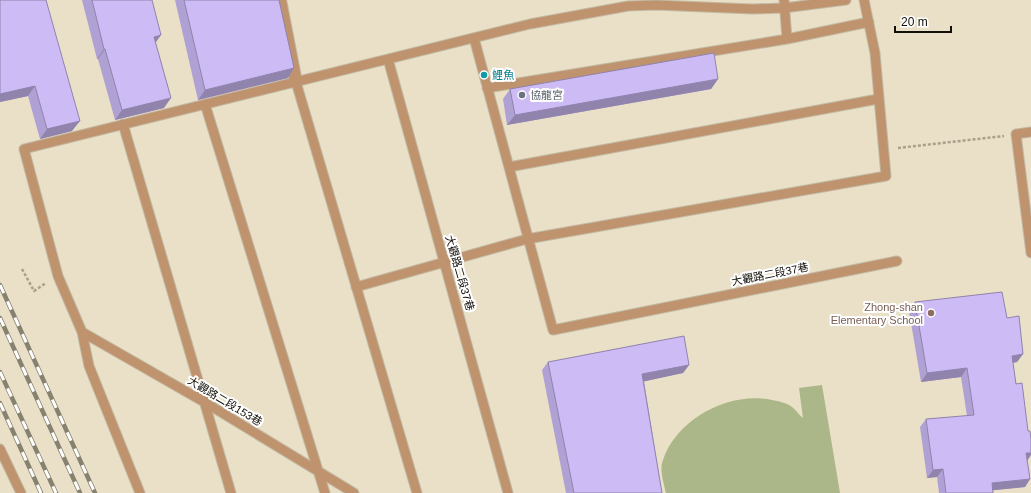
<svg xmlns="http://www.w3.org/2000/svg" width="1031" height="493" font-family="Helvetica,'Noto Sans TC',sans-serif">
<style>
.pitch{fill:#abb788}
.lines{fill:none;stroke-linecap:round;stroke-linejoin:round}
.lane-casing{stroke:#c2baa4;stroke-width:11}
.street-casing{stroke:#c2baa4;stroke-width:14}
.path{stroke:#a7a08c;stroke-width:2.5;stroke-dasharray:3 2;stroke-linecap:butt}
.lane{stroke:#c0936f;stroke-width:9}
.street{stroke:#c0936f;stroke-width:12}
.rail-casing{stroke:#878170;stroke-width:4.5}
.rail{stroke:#fff;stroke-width:3;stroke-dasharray:9;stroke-linecap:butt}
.wall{fill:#b0a1d4}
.shaded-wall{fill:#9083ac}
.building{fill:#cdbbf6;stroke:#9083ac}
.culture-dot{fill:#0f9aa8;stroke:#fff;stroke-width:1.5}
.worship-dot{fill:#6b7280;stroke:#fff;stroke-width:1.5}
.education-dot{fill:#8d6e63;stroke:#fff;stroke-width:1.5}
.labels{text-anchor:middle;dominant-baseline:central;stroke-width:4;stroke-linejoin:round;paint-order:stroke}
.culture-label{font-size:11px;fill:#0d838f;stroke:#fff;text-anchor:start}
.worship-label{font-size:11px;fill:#5b616d;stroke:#fff;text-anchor:start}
.street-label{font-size:11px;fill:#120f07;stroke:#fff}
.education-label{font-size:11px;fill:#785e54;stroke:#fff;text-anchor:end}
</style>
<rect width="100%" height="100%" fill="#e9e0c7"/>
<path class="pitch" d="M 822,385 L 840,493 L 666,493 C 664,484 659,469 663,460 C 677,418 730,391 772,400 C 778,401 787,403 792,407 C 796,410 799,415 803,418 L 799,388 Z"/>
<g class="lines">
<defs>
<path id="lane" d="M 784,0 L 787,39
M 474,38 L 553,330 L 897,261
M 388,59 L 508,493
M 296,82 L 417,493
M 487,88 L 787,39 L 869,22
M 205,104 L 325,493
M 123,124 L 231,493
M 1031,132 L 1016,134 L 1031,253
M 509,167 L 878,99
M 356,287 L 527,239 L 886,176 L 875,53 L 864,0
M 82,332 L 206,403 L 354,493
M 0,449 L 21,493
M 140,493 L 89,366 L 82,332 L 58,276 L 24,149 L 530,24 L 628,6 L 656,5 L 752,9 L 784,8 L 846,0"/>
<path id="street" d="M 280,0 L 296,82"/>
</defs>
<use href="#lane" class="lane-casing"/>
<use href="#street" class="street-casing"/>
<path class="path" d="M 898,148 L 1004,136
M 22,269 L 34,291 L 46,283"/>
<use href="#lane" class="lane"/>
<use href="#street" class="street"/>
<defs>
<path id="rail" d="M 0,285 L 95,493
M 0,318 L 80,493
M 0,372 L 56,493
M 0,403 L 41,493"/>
</defs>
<use href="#rail" class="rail-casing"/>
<use href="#rail" class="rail"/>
</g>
<path class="wall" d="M 0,0 L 72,131 L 40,139 L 28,96 L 0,102 Z
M 82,0 L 152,0 L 156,43 L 164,108 L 115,120 L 98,59 L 97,59 Z
M 175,0 L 279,0 L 288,78 L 198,100 Z
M 718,79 L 711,89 L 507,125 L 503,99 L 510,89 Z
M 915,302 L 1007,318 L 1023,354 L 1017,362 L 1013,363 L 1030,479 L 1025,487 L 993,490 L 993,493 L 939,493 L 937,477 L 927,478 L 920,427 L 926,419 L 967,416 L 961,377 L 921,382 L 909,311 Z
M 548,362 L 689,365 L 683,373 L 644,381 L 662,493 L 566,493 L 542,370 Z"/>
<path class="shaded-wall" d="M 161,35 L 154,45 L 154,37 Z
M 104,49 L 105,49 L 98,59 L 97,59 Z
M 294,68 L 288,78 L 198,100 L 205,90 Z
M 718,79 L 711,89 L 507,125 L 515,115 Z
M 35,86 L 28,96 L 0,102 L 0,94 Z
M 171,98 L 164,108 L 115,120 L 122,110 Z
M 80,121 L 72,131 L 40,139 L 47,129 Z
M 1023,354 L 1017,362 L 1006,364 L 1012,356 Z
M 689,365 L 683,373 L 637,383 L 642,374 Z
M 967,368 L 961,377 L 921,382 L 927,373 Z
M 1026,453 L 1031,453 L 1031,455 L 1027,461 Z
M 943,469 L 937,477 L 927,478 L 933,470 Z
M 1030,479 L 1025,487 L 986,491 L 992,483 Z"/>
<path class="building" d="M 0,0 L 46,0 L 80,121 L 47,129 L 35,86 L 0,94 Z
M 92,0 L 152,0 L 161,35 L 154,37 L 171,98 L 122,110 L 105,49 L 104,49 Z
M 184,0 L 279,0 L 294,68 L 205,90 Z
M 714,53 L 718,79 L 515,115 L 510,89 Z
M 1002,292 L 1007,318 L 1019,316 L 1023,354 L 1012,356 L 1016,384 L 1022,383 L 1028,431 L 1030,431 L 1031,440 L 1031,453 L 1026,453 L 1030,479 L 992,483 L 993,493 L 946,493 L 943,469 L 933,470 L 926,419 L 974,415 L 967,368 L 927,373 L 915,302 Z
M 684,336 L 689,365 L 642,374 L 662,493 L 574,493 L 548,362 Z"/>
<circle class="culture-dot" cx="484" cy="75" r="4"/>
<circle class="worship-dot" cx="522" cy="95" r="4"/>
<circle class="education-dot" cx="931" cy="313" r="4"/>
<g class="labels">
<g class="culture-label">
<text x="492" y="75">鯉魚</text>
</g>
<g class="worship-label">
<text x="530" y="95">協龍宮</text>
</g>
<g class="street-label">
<text transform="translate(460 273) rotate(74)">大觀路二段37巷</text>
<text transform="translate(770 274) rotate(-11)">大觀路二段37巷</text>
<text transform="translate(225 401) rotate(31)">大觀路二段153巷</text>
</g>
<g class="education-label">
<text x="923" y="307">Zhong-shan<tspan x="923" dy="13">Elementary School</tspan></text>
</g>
</g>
<path d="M895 26v6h56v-6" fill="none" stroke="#120f07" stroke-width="2"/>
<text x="901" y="26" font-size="12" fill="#120f07" stroke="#ffffff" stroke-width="3" paint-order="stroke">20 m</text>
</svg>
